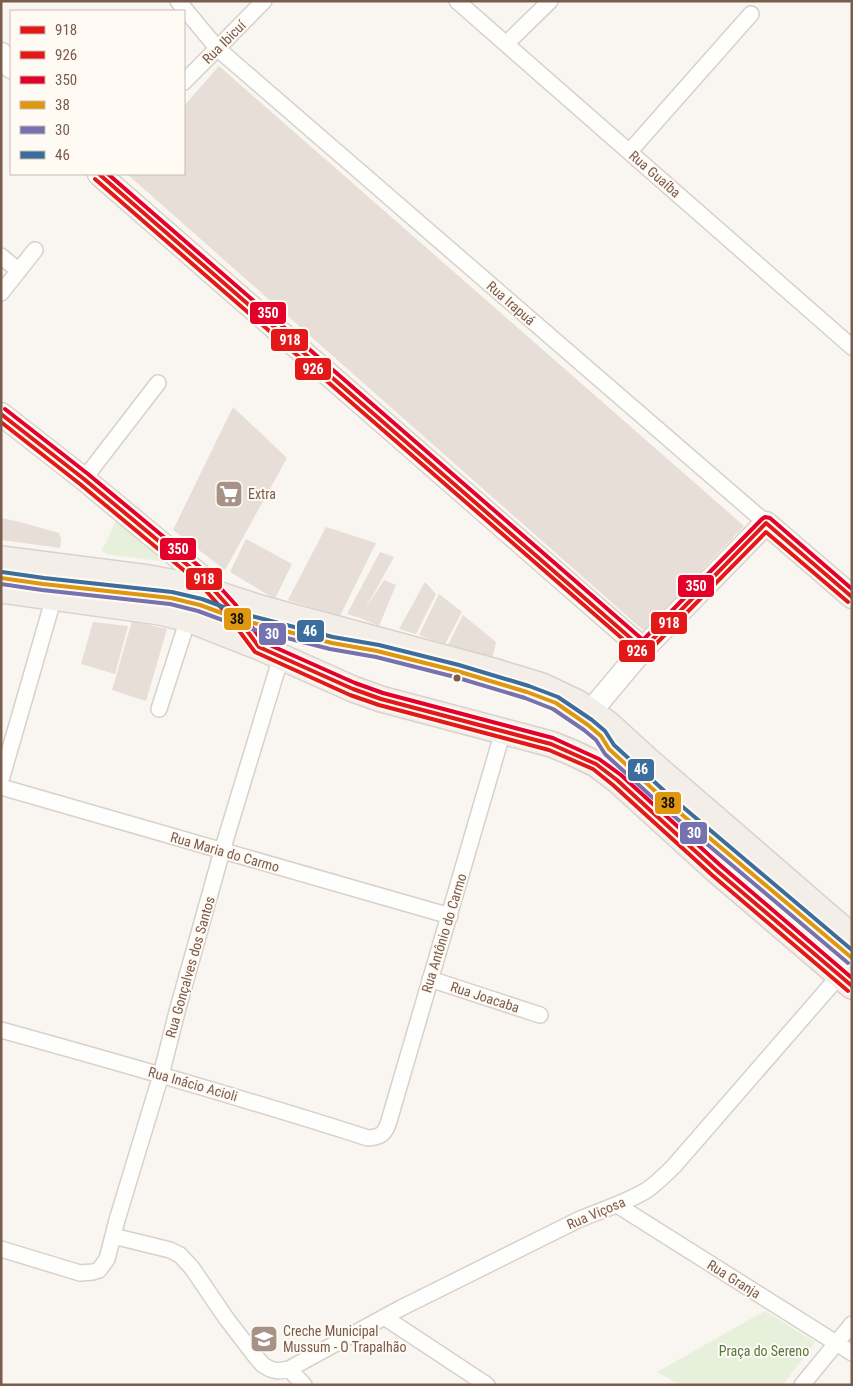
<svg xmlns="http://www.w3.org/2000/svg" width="853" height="1386" font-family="'Roboto Condensed',sans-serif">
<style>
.green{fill:#e7f0db}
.building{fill:#e6ded7}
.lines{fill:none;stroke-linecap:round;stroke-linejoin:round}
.street-casing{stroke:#d7d1cb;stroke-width:18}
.secondary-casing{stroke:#d9d2cb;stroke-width:25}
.primary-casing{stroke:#dad1cc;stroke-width:28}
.street{stroke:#fefefd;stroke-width:15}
.secondary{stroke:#fefefd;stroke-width:22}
.primary{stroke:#f3eee8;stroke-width:25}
.bus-1-casing{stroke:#fffaf3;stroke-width:8}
.bus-2-casing{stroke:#fffaf3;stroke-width:8}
.bus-3-casing{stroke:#fffaf3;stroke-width:8}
.bus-4-casing{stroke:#fffaf3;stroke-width:8}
.bus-5-casing{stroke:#fffaf3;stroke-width:8}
.bus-6-casing{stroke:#fffaf3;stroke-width:8}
.bus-1{stroke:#e31919;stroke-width:4}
.bus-2{stroke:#e31919;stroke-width:4}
.bus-3{stroke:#e4002b;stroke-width:4}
.bus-4{stroke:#de970f;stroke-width:4}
.bus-5{stroke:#7672af;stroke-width:4}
.bus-6{stroke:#3c6e9d;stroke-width:4}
.bus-dot{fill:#7a5c4d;stroke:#fffaf3;stroke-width:2}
.labels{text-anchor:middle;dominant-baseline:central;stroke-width:4;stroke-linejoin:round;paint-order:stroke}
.street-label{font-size:14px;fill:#7a5c4d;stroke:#fffaf3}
.poi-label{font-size:14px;fill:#7a5c4d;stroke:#fffaf3;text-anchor:start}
.park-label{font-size:14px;fill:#537a41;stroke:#fffaf3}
.line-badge{stroke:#fffaf3;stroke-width:2}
.badge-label{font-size:14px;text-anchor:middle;font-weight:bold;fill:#fff}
.pale-badge-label{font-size:14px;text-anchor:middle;font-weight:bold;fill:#111}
</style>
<rect width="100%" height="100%" fill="#f9f5f0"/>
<path class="green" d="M 117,518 L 169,555 L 165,562 L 107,554 L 101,550 L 107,542 L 107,540 Z
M 765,1311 L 815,1342 L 783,1385 L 681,1385 L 657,1372 Z"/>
<path class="building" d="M 219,66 L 744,526 L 644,631 L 127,174 L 184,174 L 184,106 Z
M 233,407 L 287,458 L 225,570 L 173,530 Z
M 1,518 L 20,522 L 59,533 L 61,539 L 60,548 L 1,540 Z
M 326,527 L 376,543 L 340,616 L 288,600 Z
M 246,539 L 292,564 L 275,599 L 230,572 Z
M 380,552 L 394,557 L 364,611 L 384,580 L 396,585 L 379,626 L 360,618 L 347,614 Z
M 425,582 L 436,594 L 416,634 L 399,629 Z
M 439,594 L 462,612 L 445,644 L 419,635 Z
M 463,615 L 496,642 L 492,659 L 448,645 Z
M 132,621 L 167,629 L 146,701 L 112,690 Z
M 93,622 L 128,626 L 115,674 L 81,664 Z"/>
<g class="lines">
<defs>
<path id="street" d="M 178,1 L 218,49 L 766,523
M 457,1 L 852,347
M 506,44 L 550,1
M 184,82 L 264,1
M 630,151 L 751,14
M 1,256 L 19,271
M 1,293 L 35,250
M 84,479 L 158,383
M 159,709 L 188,619
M 1,780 L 54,597
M 1,787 L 450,916
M 430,979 L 540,1015
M 1,1030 C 124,1064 246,1099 368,1138 C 381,1137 385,1134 389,1121 L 503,731
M 617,1205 L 852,1353
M 113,1236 L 170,1250 L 180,1255 L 192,1268 L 226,1318 L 256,1357 L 263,1365 L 270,1369 L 278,1371 L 289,1369 L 401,1308 L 578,1220 C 601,1210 626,1203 647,1190 C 657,1183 666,1174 674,1166 L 839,976
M 1,1249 L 80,1273 L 93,1272 L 99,1270 L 107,1259 L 117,1220 L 161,1075 L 178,1008 L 222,851 L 281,657
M 384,1317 L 487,1385
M 289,1369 L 304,1385
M 802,1385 L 852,1324"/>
<path id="secondary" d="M 1,54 L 11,67
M 99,174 L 643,649
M 1,414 L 84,479 L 202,577 L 230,608 L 259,647
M 591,711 L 643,649 L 766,523 L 852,597"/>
<path id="primary" d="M 1,559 L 149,578 L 196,587 L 260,608 L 493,671 L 542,686 L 578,703 L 607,723 L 651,763 L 852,937
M 1,590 L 160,612 L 188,619 L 259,647 L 353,689 L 381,699 L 551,744 L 573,753 L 596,764 L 617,780 L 716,870 L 852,986"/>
</defs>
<use href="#street" class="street-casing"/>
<use href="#secondary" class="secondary-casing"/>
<use href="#primary" class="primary-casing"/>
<use href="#street" class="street"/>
<use href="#secondary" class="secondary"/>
<use href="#primary" class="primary"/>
<defs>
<path id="bus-1" d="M 99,174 L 643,649 L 766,523 L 852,597
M 1,414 L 84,479 L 202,577 L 230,608 L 259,647 L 353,689 L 381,699 L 551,744 L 596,764 L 617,780 L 716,870 L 852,986"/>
<path id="bus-2" d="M 95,179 L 640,654 L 644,655 L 647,653 L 766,532 L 848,602
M 1,422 L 80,484 L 198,582 L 225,612 L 255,652 L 350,695 L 379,705 L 549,750 L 593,769 L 613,785 L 712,875 L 848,991"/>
<path id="bus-3" d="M 108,174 L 643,640 L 762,519 L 765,517 L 770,518 L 852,589
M 5,409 L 88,474 L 206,572 L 235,604 L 263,642 L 355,683 L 383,693 L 553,738 L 599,759 L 621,775 L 720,865 L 852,978"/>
<path id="bus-4" d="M 1,578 L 43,584 L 171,598 L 200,605 L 238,619 L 332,643 L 377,651 L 457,671 L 527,692 L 556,703 L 588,725 L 601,736 L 609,749 L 667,802 L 852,958"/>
<path id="bus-5" d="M 1,584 L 42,590 L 170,604 L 198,611 L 236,625 L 330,649 L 376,657 L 455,677 L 525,698 L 553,709 L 584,730 L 596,740 L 605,754 L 663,807 L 848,963"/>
<path id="bus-6" d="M 2,572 L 44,578 L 172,592 L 202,599 L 240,613 L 333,637 L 379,645 L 459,665 L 529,686 L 558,697 L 592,720 L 605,731 L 614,745 L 671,797 L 852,950"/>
</defs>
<use href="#bus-1" class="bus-1-casing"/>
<use href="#bus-2" class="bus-2-casing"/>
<use href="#bus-3" class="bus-3-casing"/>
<use href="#bus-4" class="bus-4-casing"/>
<use href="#bus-5" class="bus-5-casing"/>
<use href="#bus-6" class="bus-6-casing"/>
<use href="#bus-1" class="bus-1"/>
<use href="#bus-2" class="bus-2"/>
<use href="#bus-3" class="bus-3"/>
<use href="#bus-4" class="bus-4"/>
<use href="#bus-5" class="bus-5"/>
<use href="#bus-6" class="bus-6"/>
</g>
<defs>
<symbol id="supermarket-square" viewBox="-11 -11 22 22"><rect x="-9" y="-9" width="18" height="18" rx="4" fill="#a69286" stroke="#fffaf3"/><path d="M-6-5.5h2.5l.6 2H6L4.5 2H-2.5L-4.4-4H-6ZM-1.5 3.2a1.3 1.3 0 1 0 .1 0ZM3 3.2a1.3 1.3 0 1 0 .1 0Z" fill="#fff"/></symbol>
<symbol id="school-square" viewBox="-11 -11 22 22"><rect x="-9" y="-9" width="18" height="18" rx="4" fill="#a69286" stroke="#fffaf3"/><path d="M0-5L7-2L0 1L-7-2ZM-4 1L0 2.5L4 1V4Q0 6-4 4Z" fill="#fff"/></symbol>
</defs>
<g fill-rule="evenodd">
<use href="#supermarket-square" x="213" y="478" width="32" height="32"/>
<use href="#school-square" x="248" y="1323" width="32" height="32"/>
</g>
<circle class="bus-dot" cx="457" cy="678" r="4.5"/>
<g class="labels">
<g class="street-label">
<text transform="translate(224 42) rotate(-45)">Rua Ibicuí</text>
<text transform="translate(655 174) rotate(41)">Rua Guaíba</text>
<text transform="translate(511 303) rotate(41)">Rua Irapuá</text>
<text transform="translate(225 852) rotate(16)">Rua Maria do Carmo</text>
<text transform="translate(444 933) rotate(-73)">Rua Antônio do Carmo</text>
<text transform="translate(190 967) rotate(-74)">Rua Gonçalves dos Santos</text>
<text transform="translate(485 997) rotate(18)">Rua Joacaba</text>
<text transform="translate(193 1084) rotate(16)">Rua Inácio Acioli</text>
<text transform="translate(596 1213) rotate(-23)">Rua Viçosa</text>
<text transform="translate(734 1279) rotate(32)">Rua Granja</text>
</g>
<g class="poi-label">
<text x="248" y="494">Extra</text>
<text x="283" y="1331">Creche Municipal<tspan x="283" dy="16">Mussum - O Trapalhão</tspan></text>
</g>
<g class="park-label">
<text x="764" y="1351">Praça do Sereno</text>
</g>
</g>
<g class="line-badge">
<rect x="249" y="301" width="38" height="24" rx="5" fill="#e4002b"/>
<rect x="270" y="328" width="39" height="24" rx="5" fill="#e31919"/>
<rect x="294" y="357" width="38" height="24" rx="5" fill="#e31919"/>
<rect x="159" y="537" width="38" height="24" rx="5" fill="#e4002b"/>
<rect x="185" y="567" width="38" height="24" rx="5" fill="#e31919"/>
<rect x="677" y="574" width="38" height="24" rx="5" fill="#e4002b"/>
<rect x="223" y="607" width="29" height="24" rx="5" fill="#de970f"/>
<rect x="650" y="611" width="38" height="24" rx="5" fill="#e31919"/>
<rect x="296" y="619" width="29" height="24" rx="5" fill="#3c6e9d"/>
<rect x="258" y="622" width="29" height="24" rx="5" fill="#7672af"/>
<rect x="618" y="639" width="38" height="24" rx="5" fill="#e31919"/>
<rect x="627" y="758" width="28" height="24" rx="5" fill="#3c6e9d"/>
<rect x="654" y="791" width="28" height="24" rx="5" fill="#de970f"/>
<rect x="679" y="821" width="29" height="24" rx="5" fill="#7672af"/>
</g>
<g class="badge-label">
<text x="268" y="318">350</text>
<text x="290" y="345">918</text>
<text x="313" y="374">926</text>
<text x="178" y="554">350</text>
<text x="204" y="584">918</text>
<text x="696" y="591">350</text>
<text x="669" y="628">918</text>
<text x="310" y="636">46</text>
<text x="272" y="639">30</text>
<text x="637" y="656">926</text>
<text x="641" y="774">46</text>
<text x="694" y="838">30</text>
</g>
<g class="pale-badge-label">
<text x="237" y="624">38</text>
<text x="668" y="808">38</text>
</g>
<rect width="853" height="1386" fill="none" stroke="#7a5c4d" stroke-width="5"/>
<rect x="10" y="10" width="175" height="165" fill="#fffaf3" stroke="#cabbb1"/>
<rect x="20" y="26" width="25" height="8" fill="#e31919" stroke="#cabbb1"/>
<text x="55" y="35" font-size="15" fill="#7a5c4d">918</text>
<rect x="20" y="51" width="25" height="8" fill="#e31919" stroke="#cabbb1"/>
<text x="55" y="60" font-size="15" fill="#7a5c4d">926</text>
<rect x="20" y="76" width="25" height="8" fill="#e4002b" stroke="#cabbb1"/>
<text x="55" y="85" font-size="15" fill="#7a5c4d">350</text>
<rect x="20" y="101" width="25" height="8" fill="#de970f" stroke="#cabbb1"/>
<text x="55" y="110" font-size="15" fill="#7a5c4d">38</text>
<rect x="20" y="126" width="25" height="8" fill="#7672af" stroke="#cabbb1"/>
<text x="55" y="135" font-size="15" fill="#7a5c4d">30</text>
<rect x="20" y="151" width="25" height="8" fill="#3c6e9d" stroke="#cabbb1"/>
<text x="55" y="160" font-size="15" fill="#7a5c4d">46</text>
</svg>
